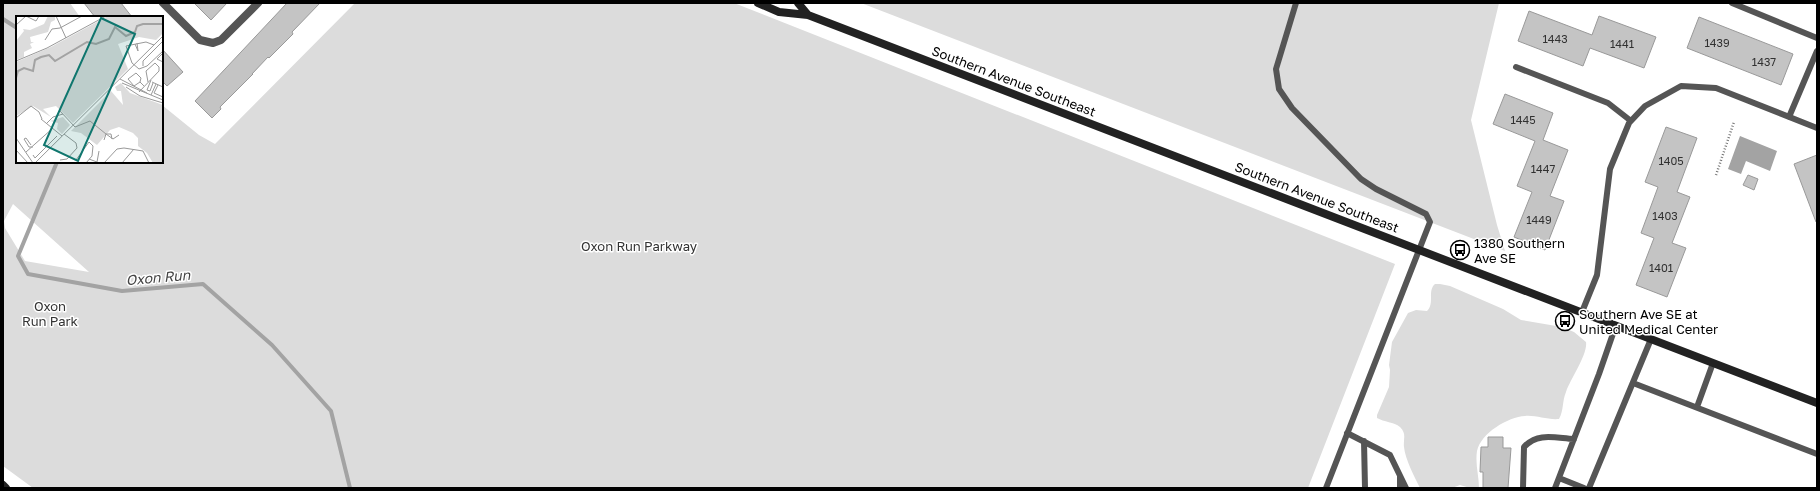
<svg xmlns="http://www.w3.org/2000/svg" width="1820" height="491" font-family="'Golos Text',sans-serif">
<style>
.green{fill:#dcdcdc;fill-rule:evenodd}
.water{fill:#a3a3a3}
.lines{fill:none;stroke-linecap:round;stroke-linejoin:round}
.stream{stroke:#a3a3a3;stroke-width:4}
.building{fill:#c4c4c4;stroke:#999}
.path{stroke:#777;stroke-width:2.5;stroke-dasharray:1 2;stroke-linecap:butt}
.lane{stroke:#555;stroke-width:6}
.street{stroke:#555;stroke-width:8}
.secondary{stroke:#222;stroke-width:8}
.labels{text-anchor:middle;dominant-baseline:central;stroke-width:3;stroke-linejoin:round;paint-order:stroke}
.number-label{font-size:11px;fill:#313131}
.street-label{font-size:13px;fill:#000;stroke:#fff}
.poi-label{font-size:13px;fill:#000;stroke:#fff;text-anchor:start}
.park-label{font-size:13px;fill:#333;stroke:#fff}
.water-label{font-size:14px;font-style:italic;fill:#444;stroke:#fff}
.inset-river{fill:none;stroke:#a3a3a3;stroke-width:2}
.inset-road{fill:none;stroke:#999;stroke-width:1}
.view{fill:#0f766e;fill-opacity:0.15;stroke:#0f766e;stroke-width:2}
.inset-edge{fill:none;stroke:#000;stroke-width:2}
</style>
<rect width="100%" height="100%" fill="#fff"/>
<path class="green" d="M 3,3 L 70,3 L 80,17 L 17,17 L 17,162 L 162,162 L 162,105 L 199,135 L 215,144 L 355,3 L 734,3 L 1395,264 L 1308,488 L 33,488 L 3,466 ZM 13,204 L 89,272 L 25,261 L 5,228 L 4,221 Z
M 861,3 L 1499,3 L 1471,120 L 1497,225 L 1505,251 Z
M 1435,284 L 1440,284 L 1450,286 L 1503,309 L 1521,320 L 1562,327 L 1574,332 L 1586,342 C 1588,354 1571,378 1566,392 C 1562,401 1564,410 1559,419 C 1547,420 1536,415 1525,416 C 1508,417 1481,433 1477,451 C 1475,464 1479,476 1479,488 L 1470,488 L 1460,485 L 1452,488 L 1420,488 C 1415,478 1405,459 1404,447 C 1403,439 1407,434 1400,427 C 1394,422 1384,422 1377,418 L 1377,415 L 1389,387 L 1390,370 L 1389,365 L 1392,342 L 1408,313 L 1416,310 L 1427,311 C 1435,303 1427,291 1435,284 Z"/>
<path class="water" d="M 1740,136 L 1777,151 L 1770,171 L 1746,161 L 1741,174 L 1728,169 Z"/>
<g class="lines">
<path class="stream" d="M 3,19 L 17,28
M 57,162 L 18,256 L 28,274 L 122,291 L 203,284 L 272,345 L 331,411 L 350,488"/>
</g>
<path class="building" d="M 84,3 L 121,3 L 132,17 L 95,17 Z
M 194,3 L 227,3 L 211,20 Z
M 287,3 L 320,3 L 292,32 L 293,34 L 269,58 L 268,57 L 252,74 L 253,74 L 220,107 L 221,109 L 212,118 L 195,101 Z
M 1529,11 L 1592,35 L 1599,16 L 1656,37 L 1644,68 L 1590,48 L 1583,66 L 1518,41 Z
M 1699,17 L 1793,54 L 1781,85 L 1687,48 Z
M 162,49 L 183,72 L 167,86 L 162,81 Z
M 1505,94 L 1553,113 L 1543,140 L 1568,150 L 1550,196 L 1564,201 L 1545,250 L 1514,237 L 1532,192 L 1517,186 L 1535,141 L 1493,124 Z
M 1666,127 L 1697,138 L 1677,192 L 1690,197 L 1672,243 L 1686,248 L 1667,297 L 1636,285 L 1654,238 L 1641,233 L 1658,187 L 1645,182 Z
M 1817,155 L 1817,221 L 1816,222 L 1794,164 Z
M 1748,175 L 1758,179 L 1754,190 L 1743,185 Z
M 1488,437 L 1503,437 L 1503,448 L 1511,448 L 1508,488 L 1483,488 L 1483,472 L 1480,472 L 1481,447 L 1488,447 Z"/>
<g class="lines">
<path class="path" d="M 1716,175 L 1734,122"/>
<path class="lane" d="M 1296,3 L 1276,69 L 1279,89 L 1292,108 L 1361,179 L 1376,189 L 1426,214 L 1430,222 L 1326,488
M 1732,3 L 1817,38
M 1516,67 L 1608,103 L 1631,121
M 1789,117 L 1817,51
M 1582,312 L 1597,275 L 1610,169 L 1629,123 L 1645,106 L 1681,86 L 1716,88 L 1817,128
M 1633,383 L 1817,454
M 1697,407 L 1713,363
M 1347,433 L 1390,455 L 1406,488
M 1364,441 L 1365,488
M 1400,477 L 1400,488
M 1559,478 L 1584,488
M 1523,488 L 1524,447 C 1538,432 1555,438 1574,439
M 1555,488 L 1599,374 L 1616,325
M 1589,488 L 1651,339"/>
<path class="street" d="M 163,3 L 200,40 L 213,43 L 221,40 L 258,3"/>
<path class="secondary" d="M 758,3 L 779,12 L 808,15 L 1817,403
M 798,3 L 808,15
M 3,485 L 6,488"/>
</g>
<defs>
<symbol id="bus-ring" viewBox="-11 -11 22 22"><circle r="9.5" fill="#fff" stroke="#000" stroke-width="1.5"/><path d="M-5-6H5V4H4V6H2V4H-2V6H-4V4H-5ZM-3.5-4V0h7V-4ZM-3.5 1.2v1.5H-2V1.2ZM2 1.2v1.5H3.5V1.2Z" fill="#000"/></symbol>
</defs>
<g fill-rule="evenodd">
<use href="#bus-ring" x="1449" y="239" width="22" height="22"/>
<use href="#bus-ring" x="1554" y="310" width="22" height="22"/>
</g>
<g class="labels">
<g class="number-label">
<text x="1555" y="38">1443</text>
<text x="1717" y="42">1439</text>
<text x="1622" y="43">1441</text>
<text x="1764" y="61">1437</text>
<text x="1523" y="119">1445</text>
<text x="1671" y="160">1405</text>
<text x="1543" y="168">1447</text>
<text x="1665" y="215">1403</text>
<text x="1539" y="219">1449</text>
<text x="1661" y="267">1401</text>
</g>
<g class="street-label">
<text transform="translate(1014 81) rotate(21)">Southern Avenue Southeast</text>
<text transform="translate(1317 197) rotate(21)">Southern Avenue Southeast</text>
</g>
<g class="poi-label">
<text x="1474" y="243">1380 Southern<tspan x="1474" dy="15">Ave SE</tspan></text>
<text x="1579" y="314">Southern Ave SE at<tspan x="1579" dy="15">United Medical Center</tspan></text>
</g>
<g class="park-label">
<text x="639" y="246">Oxon Run Parkway</text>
<text x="50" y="306">Oxon<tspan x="50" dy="15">Run Park</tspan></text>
</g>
<g class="water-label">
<text transform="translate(158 277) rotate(-5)">Oxon Run</text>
</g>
</g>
<g transform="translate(16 16)">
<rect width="147" height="147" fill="#fff"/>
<path d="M 32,0 L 39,0 L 39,4 L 35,6 L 32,16 L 14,21 L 15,26 L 18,26 L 14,28 L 16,32 L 8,36 L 8,41 L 0,44 L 0,25 L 8,15 L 7,13 L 14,14 L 28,8 ZM 92,0 L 147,0 L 147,17 L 140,24 L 123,21 L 102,28 L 112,53 L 57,107 L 40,90 L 27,93 L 35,101 L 17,90 L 0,100 L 0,46 L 35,31 ZM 105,67 L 114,77 L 147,89 L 147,147 L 137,147 L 131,137 L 122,130 L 122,122 L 117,117 L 103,111 L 94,114 L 81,129 L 65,117 L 55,115 L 95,75 L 107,89 L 105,75 L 101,75 L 99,71 ZM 47,101 L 54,109 L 46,118 L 41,113 L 42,107 L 34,105 Z" fill="#dcdcdc"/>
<path class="inset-river" d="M 0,62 L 2,55 L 8,52 L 17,55 L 19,44 L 25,41 L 33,39 L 39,45 L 71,26 L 80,28 L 93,23 L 99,11 L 110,20 L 119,16 L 121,10 L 127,8 L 147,8"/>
<path class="inset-road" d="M 10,0 L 20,5 L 23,0M 40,0 L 50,22M 0,9 L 10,0M 44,12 L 66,0M 29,24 L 36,13 L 44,12M 119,28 L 122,35 L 121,27M 138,29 L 130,26 L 110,30 L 116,47 L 123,53 L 131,50 L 147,35M 147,37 L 141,43 L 147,46M 0,45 L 31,32 L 90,0M 127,50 L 127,45 L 147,25M 104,63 L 131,77M 135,64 L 131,74 L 134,75 L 137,67M 124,66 L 125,62 L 120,57 L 112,63 L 118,70 L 124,66 L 128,70M 136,66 L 147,71M 106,67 L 147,84M 142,69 L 138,77 L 147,81M 110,71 L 124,80 L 147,87M 123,76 L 143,55 L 143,51 L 139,47 L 130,55 L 132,66M 135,79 L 140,68M 43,94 L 59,111 L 74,105 L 90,118 L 95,118 L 96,123M 0,102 L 15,90 L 23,96 L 26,103M 25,103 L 46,120M 30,108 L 37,101 L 47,98M 0,122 L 17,147M 88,124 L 90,118 L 97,123 L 103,119M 15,129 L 10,122 L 8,123 L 13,131 L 17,131M 0,134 L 12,147M 10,136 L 37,112M 17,139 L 19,142 L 41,120M 73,143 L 81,146 L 83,135M 44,144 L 51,143 L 61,132 L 60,127 L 48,118M 60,144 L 73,126 L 77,130 L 76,140 L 70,147M 19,147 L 147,20M 88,147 L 101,133 L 108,132 L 127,135 L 133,147M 106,147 L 118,133"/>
<path class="view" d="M 85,2 L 119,18 L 62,145 L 28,129 Z"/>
<rect width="147" height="147" class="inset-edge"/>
</g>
<rect width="1820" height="491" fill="none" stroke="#000000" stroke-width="8"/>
</svg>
